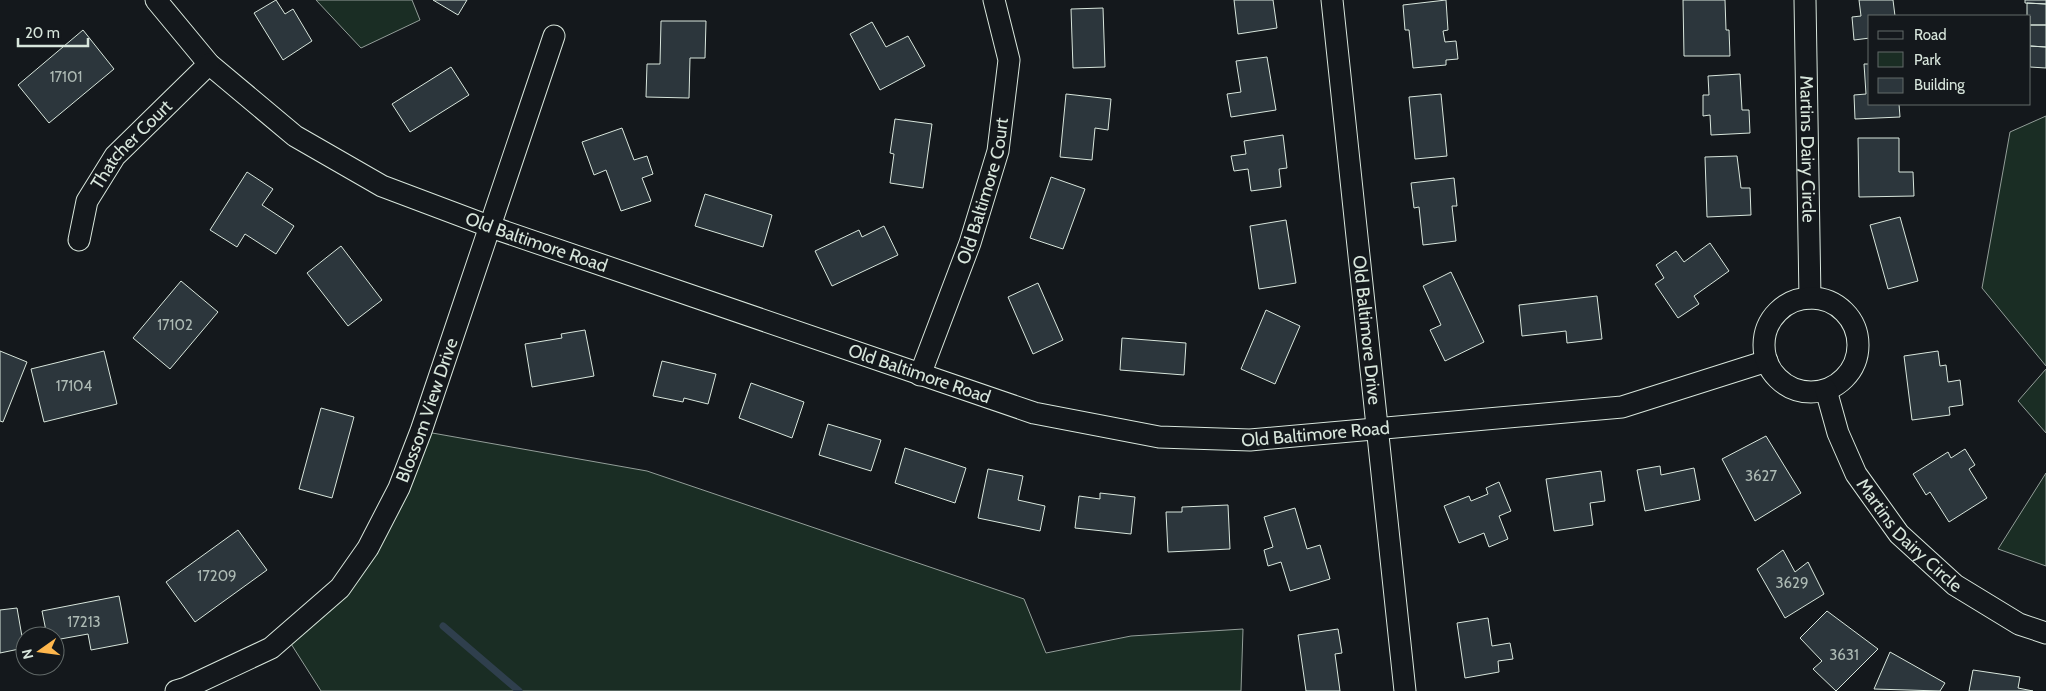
<svg xmlns="http://www.w3.org/2000/svg" width="2046" height="691" font-family="Cabin,sans-serif">
<style>
.green{fill:#1a2d24;stroke:#939e99}
.lines{fill:none;stroke-linecap:round;stroke-linejoin:round}
.stream{stroke:#2f3f4d;stroke-width:7}
.building{fill:#2c363c;stroke:#d8e6dc}
.street-casing{stroke:#d8e6dc;stroke-width:23}
.street{stroke:#14181c;stroke-width:21}
.labels{text-anchor:middle;dominant-baseline:central;stroke-width:4;stroke-linejoin:round;paint-order:stroke}
.number-label{font-size:15px;fill:#adbab4}
.street-label{font-size:18px;fill:#d8e6dc;stroke:#14181c}
</style>
<rect width="100%" height="100%" fill="#14181c"/>
<path class="green" d="M 316,0 L 412,0 L 420,20 L 361,48 Z
M 2046,116 L 2046,366 L 1982,288 L 2010,132 Z
M 2046,369 L 2046,433 L 2018,401 Z
M 421,431 L 647,471 L 1024,599 L 1046,653 L 1131,636 L 1243,629 L 1241,691 L 321,691 L 286,636 L 340,588 Z
M 2046,473 L 2046,566 L 1998,549 Z"/>
<g class="lines">
<path class="stream" d="M 443,626 L 519,691"/>
</g>
<path class="building" d="M 276,0 L 285,14 L 293,9 L 312,41 L 283,60 L 254,13 Z
M 433,0 L 467,0 L 458,15 Z
M 1234,0 L 1273,0 L 1277,28 L 1238,34 Z
M 1446,0 L 1448,30 L 1443,31 L 1445,42 L 1456,41 L 1458,59 L 1446,60 L 1446,65 L 1413,68 L 1409,30 L 1405,30 L 1403,5 Z
M 1683,0 L 1725,0 L 1726,30 L 1729,30 L 1730,56 L 1684,56 Z
M 1859,0 L 1893,0 L 1895,16 L 1870,16 L 1870,38 L 1854,40 L 1852,17 L 1861,16 Z
M 2025,0 L 2046,0 L 2046,4 L 2025,3 Z
M 2027,3 L 2046,4 L 2046,25 L 2030,25 L 2030,16 L 2027,16 Z
M 1103,8 L 1105,67 L 1073,68 L 1071,9 Z
M 661,21 L 706,21 L 705,58 L 690,58 L 689,98 L 646,97 L 647,64 L 660,64 Z
M 872,22 L 886,47 L 908,36 L 925,66 L 880,90 L 850,34 Z
M 2030,25 L 2046,25 L 2046,47 L 2030,46 Z
M 83,30 L 114,69 L 49,123 L 18,85 Z
M 2030,46 L 2046,47 L 2046,68 L 2030,67 Z
M 1267,57 L 1276,110 L 1231,117 L 1227,94 L 1241,92 L 1236,61 Z
M 1864,64 L 1870,64 L 1870,104 L 1899,104 L 1900,117 L 1855,119 L 1854,95 L 1866,94 Z
M 451,67 L 469,95 L 410,132 L 392,104 Z
M 1740,74 L 1742,110 L 1749,110 L 1750,133 L 1711,135 L 1710,115 L 1703,116 L 1703,95 L 1709,95 L 1708,76 Z
M 1066,94 L 1111,99 L 1108,130 L 1095,128 L 1092,160 L 1060,157 Z
M 1441,94 L 1447,156 L 1415,159 L 1409,97 Z
M 895,119 L 932,124 L 923,188 L 890,183 L 894,154 L 890,153 Z
M 622,128 L 634,160 L 647,156 L 653,174 L 642,178 L 651,201 L 621,211 L 606,170 L 594,175 L 582,142 Z
M 1283,135 L 1287,168 L 1279,169 L 1281,187 L 1251,191 L 1248,169 L 1234,171 L 1231,156 L 1246,154 L 1244,141 Z
M 1858,138 L 1899,138 L 1899,172 L 1913,172 L 1914,196 L 1859,197 Z
M 1737,156 L 1741,188 L 1750,188 L 1751,215 L 1707,217 L 1705,157 Z
M 247,172 L 273,189 L 262,205 L 294,226 L 276,254 L 245,234 L 237,247 L 210,230 Z
M 1051,177 L 1085,189 L 1063,249 L 1030,238 Z
M 1454,178 L 1457,206 L 1452,206 L 1456,241 L 1423,245 L 1419,207 L 1414,208 L 1411,183 Z
M 705,194 L 772,215 L 763,247 L 695,226 Z
M 1900,217 L 1918,281 L 1888,289 L 1870,225 Z
M 1286,220 L 1296,283 L 1259,289 L 1250,226 Z
M 884,226 L 898,255 L 832,286 L 815,251 L 859,230 L 862,237 Z
M 1710,243 L 1729,271 L 1694,296 L 1699,304 L 1678,318 L 1655,284 L 1664,278 L 1656,265 L 1676,251 L 1684,262 Z
M 341,246 L 382,300 L 348,326 L 307,273 Z
M 1451,272 L 1484,342 L 1445,361 L 1430,330 L 1441,325 L 1423,286 Z
M 181,281 L 218,312 L 170,369 L 133,338 Z
M 1038,283 L 1063,340 L 1033,354 L 1008,297 Z
M 1597,296 L 1602,339 L 1567,343 L 1566,331 L 1522,336 L 1519,305 Z
M 1266,310 L 1300,326 L 1275,384 L 1241,369 Z
M 585,330 L 594,376 L 532,387 L 525,344 L 562,338 L 561,334 Z
M 1122,338 L 1186,343 L 1184,375 L 1120,370 Z
M 0,351 L 27,362 L 3,422 L 0,421 Z
M 104,351 L 117,404 L 44,422 L 31,369 Z
M 1938,351 L 1940,366 L 1946,365 L 1948,382 L 1960,380 L 1963,405 L 1949,407 L 1950,415 L 1912,420 L 1904,356 Z
M 662,361 L 716,374 L 708,404 L 684,398 L 683,402 L 653,396 Z
M 751,383 L 804,402 L 792,438 L 739,418 Z
M 321,408 L 354,417 L 332,498 L 299,489 Z
M 828,424 L 881,440 L 871,471 L 819,455 Z
M 1766,436 L 1801,493 L 1755,521 L 1722,459 Z
M 905,448 L 966,468 L 955,503 L 895,483 Z
M 1965,449 L 1975,465 L 1969,469 L 1987,498 L 1949,522 L 1930,492 L 1926,495 L 1913,474 L 1948,452 L 1951,458 Z
M 1660,466 L 1661,475 L 1694,468 L 1700,500 L 1645,511 L 1637,470 Z
M 988,469 L 1023,476 L 1018,500 L 1045,506 L 1040,531 L 978,518 Z
M 1601,471 L 1605,501 L 1590,503 L 1593,525 L 1554,531 L 1546,479 Z
M 1499,482 L 1511,511 L 1499,516 L 1508,539 L 1489,547 L 1484,533 L 1459,543 L 1444,506 L 1469,496 L 1471,501 L 1488,494 L 1486,488 Z
M 1100,493 L 1135,497 L 1131,534 L 1075,528 L 1079,496 L 1100,499 Z
M 1228,505 L 1230,549 L 1168,552 L 1166,512 L 1182,512 L 1182,507 Z
M 1295,508 L 1307,549 L 1320,545 L 1330,579 L 1290,591 L 1281,562 L 1268,566 L 1264,550 L 1273,547 L 1264,517 Z
M 238,530 L 267,570 L 195,622 L 166,582 Z
M 1783,550 L 1795,572 L 1808,562 L 1824,594 L 1785,618 L 1757,569 Z
M 119,596 L 128,643 L 91,650 L 88,634 L 55,640 L 55,636 L 47,636 L 42,611 Z
M 17,608 L 24,648 L 0,653 L 0,610 Z
M 1827,611 L 1878,649 L 1836,691 L 1813,669 L 1822,661 L 1800,638 Z
M 1488,618 L 1492,646 L 1510,643 L 1513,659 L 1498,661 L 1499,672 L 1465,678 L 1457,623 Z
M 1338,629 L 1342,653 L 1335,654 L 1340,691 L 1306,691 L 1298,635 Z
M 1890,652 L 1945,683 L 1940,691 L 1874,689 Z
M 1973,670 L 2020,677 L 2018,688 L 2033,691 L 1969,691 Z"/>
<g class="lines">
<defs>
<g id="street">
<path id="s1" d="M 156,0 L 209,64 L 295,136 L 382,186 L 491,227 L 1034,413 L 1159,437 L 1250,440 L 1622,407 L 1767,361"/>
<path id="s2" d="M 1332,0 L 1405,691"/>
<path id="s3" d="M 1805,0 L 1810,298"/>
<path id="s4" d="M 79,240 L 87,201 L 115,156 L 209,64"/>
<circle cx="1811" cy="345" r="47"/>
<path id="s5" d="M 920,375 L 970,243 L 998,151 L 1009,60 L 994,0"/>
<path id="s6" d="M 1826,390 L 1838,433 L 1856,474 L 1899,534 L 1955,585 L 2019,624 L 2046,633"/>
<path id="s7" d="M 176,691 L 186,688 L 271,648 L 340,588 L 368,548 L 399,488 L 421,431 L 554,36"/>
</g>
</defs>
<use href="#street" class="street-casing"/>
<use href="#street" class="street"/>
</g>
<g class="labels">
<g class="number-label">
<text x="66" y="77">17101</text>
<text x="175" y="325">17102</text>
<text x="74" y="386">17104</text>
<text x="1761" y="476">3627</text>
<text x="217" y="576">17209</text>
<text x="1792" y="583">3629</text>
<text x="84" y="622">17213</text>
<text x="1844" y="655">3631</text>
</g>
<g class="street-label">
<text stroke="none"><textPath href="#s4" startOffset="112">Thatcher Court</textPath></text>
<text stroke="none"><textPath href="#s3" startOffset="149">Martins Dairy Circle</textPath></text>
<text stroke="none"><textPath href="#s5" startOffset="195">Old Baltimore Court</textPath></text>
<text stroke="none"><textPath href="#s1" startOffset="460">Old Baltimore Road</textPath></text>
<text stroke="none"><textPath href="#s2" startOffset="332">Old Baltimore Drive</textPath></text>
<text stroke="none"><textPath href="#s1" startOffset="865">Old Baltimore Road</textPath></text>
<text stroke="none"><textPath href="#s7" startOffset="395">Blossom View Drive</textPath></text>
<text stroke="none"><textPath href="#s1" startOffset="1270">Old Baltimore Road</textPath></text>
<text stroke="none"><textPath href="#s6" startOffset="171">Martins Dairy Circle</textPath></text>
</g>
</g>
<rect x="1868" y="15" width="162" height="90" fill="#14181c" stroke="#626a69"/>
<rect x="1878" y="31" width="25" height="8" fill="#14181c" stroke="#626a69"/>
<text x="1914" y="40" font-size="15" fill="#d8e6dc">Road</text>
<rect x="1878" y="52" width="25" height="15" fill="#1a2d24" stroke="#626a69"/>
<text x="1914" y="65" font-size="15" fill="#d8e6dc">Park</text>
<rect x="1878" y="78" width="25" height="15" fill="#2c363c" stroke="#626a69"/>
<text x="1914" y="90" font-size="15" fill="#d8e6dc">Building</text>
<g transform="translate(40 651) rotate(256)"><circle r="24" fill="#14181c" stroke="#626a69"/>
<path d="M0-4L9 19L0 12L-9 19Z" fill="#ffb74d"/>
<text y="-8" font-size="14" font-weight="bold" text-anchor="middle" fill="#d8e6dc">N</text>
</g>
<path d="M18 38v8h70v-8" fill="none" stroke="#d8e6dc" stroke-width="2.5"/>
<text x="25" y="38" font-size="15" fill="#d8e6dc" stroke="#14181c" stroke-width="4" paint-order="stroke">20 m</text>
</svg>
